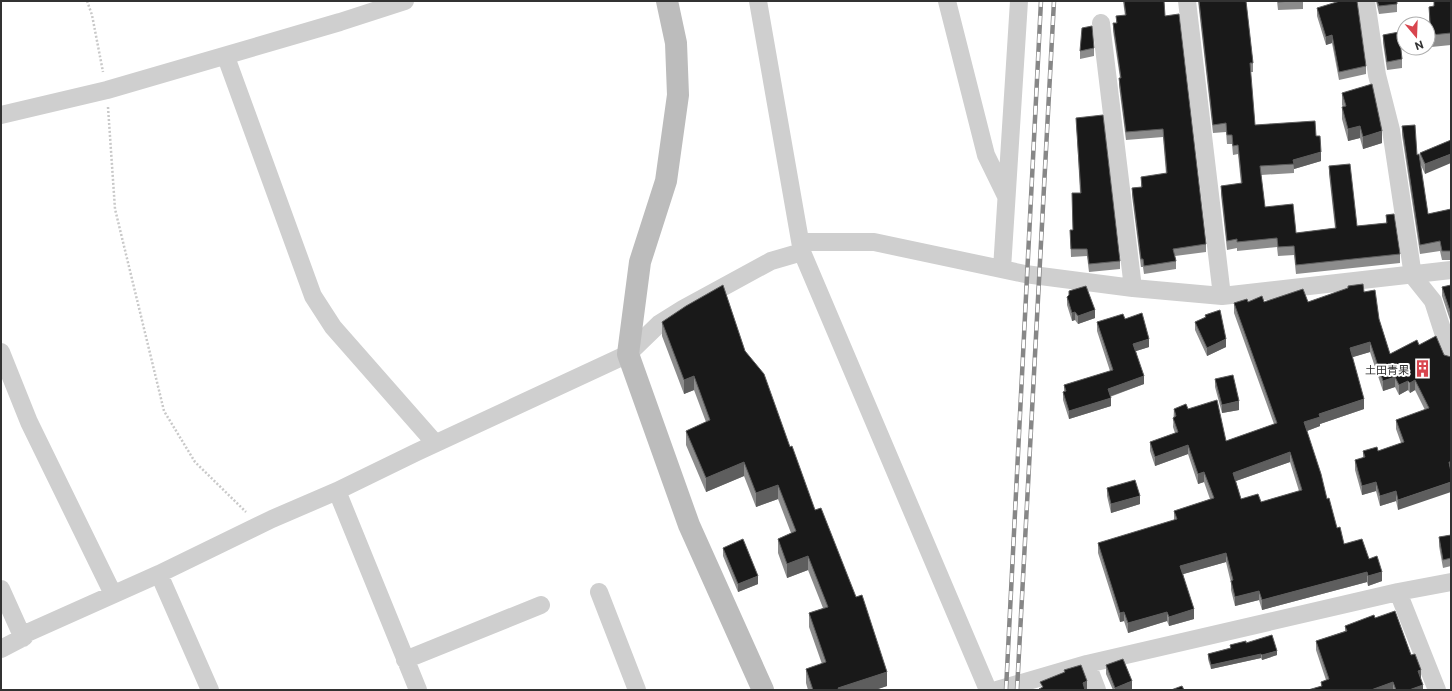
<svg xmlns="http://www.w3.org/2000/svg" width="1452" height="691" font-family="Commissioner,'Noto Sans JP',sans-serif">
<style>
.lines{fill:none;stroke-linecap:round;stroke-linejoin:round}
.path{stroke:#c9c9c9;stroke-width:2.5;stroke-dasharray:2 2;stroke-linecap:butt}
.street{stroke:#cfcfcf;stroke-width:18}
.secondary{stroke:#bcbcbc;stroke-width:22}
.rail-casing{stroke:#878787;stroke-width:4.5}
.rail{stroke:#fff;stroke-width:3;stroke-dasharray:9;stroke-linecap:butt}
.wall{fill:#8c8c8c;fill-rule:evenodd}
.shaded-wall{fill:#5e5e5e}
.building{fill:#191919;stroke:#5e5e5e;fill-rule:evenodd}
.labels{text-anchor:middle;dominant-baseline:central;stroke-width:4;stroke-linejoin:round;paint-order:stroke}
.poi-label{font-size:11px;fill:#323232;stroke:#fff;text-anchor:end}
</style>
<rect width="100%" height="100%" fill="#fff"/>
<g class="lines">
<path class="path" d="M 87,1 L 92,15 L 103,72
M 108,107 L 115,209 L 164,411 L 195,462 L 246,512"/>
<path class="street" d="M 758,1 L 802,252 L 988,690
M 947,1 L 986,155 L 1006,196
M 1187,1 L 1222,296
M 1366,1 L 1377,75 L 1391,130 L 1413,276 L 1433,301 L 1451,357
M 1101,23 L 1133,288
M 226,57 L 313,296 L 333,327 L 435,443
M 1,115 L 107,90 L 340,22 L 405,1
M 801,242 L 874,242 L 1025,274 L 1133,288 L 1222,296 L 1451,270
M 1002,269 L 1019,1
M 1,352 L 29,422 L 113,594
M 337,491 L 418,690
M 159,574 L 210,690
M 1,589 L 23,638
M 599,592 L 637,690
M 1398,592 L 1437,690
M 1,649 L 24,637 L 27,633 L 159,574 L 272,519 L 337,491 L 417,452 L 628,354 L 659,324 L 683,309 L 771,261 L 802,252
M 405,660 L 541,605
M 1087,664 L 1097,690
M 997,690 L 1087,664 L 1398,592 L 1451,582"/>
<path class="secondary" d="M 667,1 L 676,43 L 678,95 L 666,181 L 640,262 L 628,354 L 689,525 L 763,690"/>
<defs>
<path id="rail" d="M 1006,690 L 1041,1
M 1017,690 L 1054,1"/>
</defs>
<use href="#rail" class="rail-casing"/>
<use href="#rail" class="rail"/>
</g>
<path class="wall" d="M 1123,1 L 1164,1 L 1165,16 L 1206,244 L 1206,252 L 1175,256 L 1176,261 L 1176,269 L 1144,274 L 1143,267 L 1141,267 L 1132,196 L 1132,188 L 1141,187 L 1141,177 L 1166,174 L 1163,137 L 1126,140 L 1119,86 L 1119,78 L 1120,78 L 1113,31 L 1113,23 L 1116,23 L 1116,16 L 1125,16 Z
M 1198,1 L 1246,1 L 1253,63 L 1253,72 L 1250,72 L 1255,125 L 1316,136 L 1321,161 L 1294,169 L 1294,173 L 1261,175 L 1265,207 L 1296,233 L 1335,228 L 1329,174 L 1329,166 L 1357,226 L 1386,223 L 1386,215 L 1400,254 L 1400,263 L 1296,274 L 1294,255 L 1278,256 L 1277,247 L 1237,251 L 1237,248 L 1227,250 L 1221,195 L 1221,186 L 1241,184 L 1238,154 L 1233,155 L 1232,144 L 1227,144 L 1226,132 L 1213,133 Z
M 1277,1 L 1303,1 L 1303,9 L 1278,10 Z
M 1376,1 L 1397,1 L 1397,12 L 1379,14 Z
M 1434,1 L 1451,1 L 1451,45 L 1431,47 L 1429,19 L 1429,7 L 1434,6 Z
M 1317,8 L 1366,66 L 1366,74 L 1339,80 L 1332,43 L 1326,45 L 1317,16 Z
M 1383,35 L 1402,59 L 1402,68 L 1387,70 L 1383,43 Z
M 1094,48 L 1094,56 L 1080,59 L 1080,51 Z
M 1342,93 L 1382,143 L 1363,149 L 1360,138 L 1348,141 L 1342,119 L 1342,107 L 1343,107 L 1342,105 Z
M 1076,118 L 1120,261 L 1120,269 L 1089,272 L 1087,256 L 1071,257 L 1070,230 L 1073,230 L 1072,193 L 1080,193 Z
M 1402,126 L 1420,162 L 1420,153 L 1451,140 L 1425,174 L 1420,163 L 1428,214 L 1451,209 L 1451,260 L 1442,260 L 1440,251 L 1420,254 L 1402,135 Z
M 1451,285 L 1451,323 L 1442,296 L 1442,287 Z
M 1069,291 L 1095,318 L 1078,324 L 1075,320 L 1072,321 L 1067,305 L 1067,297 L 1069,296 Z
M 1364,292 L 1379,319 L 1390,354 L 1419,345 L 1444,355 L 1451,357 L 1398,510 L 1396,501 L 1380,506 L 1376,491 L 1362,495 L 1355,470 L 1355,460 L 1363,458 L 1363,451 L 1378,451 L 1401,443 L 1396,429 L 1396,420 L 1425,410 L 1415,390 L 1410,393 L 1408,390 L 1399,395 L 1395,387 L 1383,391 L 1370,352 L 1352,357 L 1364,409 L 1320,424 L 1320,426 L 1307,431 L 1327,499 L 1337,528 L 1344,544 L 1369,559 L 1382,581 L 1368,586 L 1367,582 L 1262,610 L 1259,600 L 1235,606 L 1231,590 L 1231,583 L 1226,562 L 1183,574 L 1194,619 L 1169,626 L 1167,621 L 1128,633 L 1124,621 L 1120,622 L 1098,553 L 1098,543 L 1174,520 L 1174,511 L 1210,499 L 1204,482 L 1198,484 L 1188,454 L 1155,466 L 1150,451 L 1150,442 L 1175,433 L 1173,427 L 1174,409 L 1188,409 L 1226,441 L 1274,424 L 1234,313 L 1234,303 L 1248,302 L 1308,302 ZM 1290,462 L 1299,491 L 1261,502 L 1241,499 L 1236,481 Z
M 1205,315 L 1226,347 L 1207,356 L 1195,330 L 1195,322 L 1205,318 Z
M 1125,319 L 1149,347 L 1136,351 L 1144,384 L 1110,397 L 1111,406 L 1069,419 L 1063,400 L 1063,392 L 1064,391 L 1064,385 L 1110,371 L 1097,331 L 1097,322 Z
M 662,322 L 745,351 L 790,447 L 815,510 L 887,686 L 875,690 L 808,690 L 806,683 L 806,669 L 822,664 L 809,627 L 809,613 L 823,608 L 808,570 L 787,578 L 778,553 L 778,539 L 791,533 L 778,499 L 756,507 L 744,476 L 706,492 L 686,445 L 686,431 L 706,422 L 694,390 L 684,394 L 662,336 Z
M 1215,379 L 1239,410 L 1222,413 L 1215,387 Z
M 1107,488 L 1140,504 L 1111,513 L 1107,496 Z
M 1451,535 L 1451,566 L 1443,568 L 1439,546 L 1439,537 Z
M 723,548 L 758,584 L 738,592 L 723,556 Z
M 1375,618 L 1411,655 L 1421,678 L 1420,678 L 1423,690 L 1308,690 L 1321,686 L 1321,682 L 1326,680 L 1316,650 L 1316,641 L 1345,631 L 1345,626 Z
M 1246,643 L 1277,655 L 1262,660 L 1261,658 L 1211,669 L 1208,659 L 1208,654 L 1230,648 L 1230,645 Z
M 1106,665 L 1132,689 L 1130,690 L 1113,690 L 1106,674 Z"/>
<path class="shaded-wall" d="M 1332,35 L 1332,43 L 1326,45 L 1326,37 Z
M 1360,126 L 1360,138 L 1348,141 L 1348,129 Z
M 1382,131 L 1382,143 L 1363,149 L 1363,137 Z
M 1321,152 L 1321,161 L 1294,169 L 1293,160 Z
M 1451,154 L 1451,163 L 1425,174 L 1425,164 Z
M 1095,310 L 1095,318 L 1078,324 L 1078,316 Z
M 1075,312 L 1075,320 L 1072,321 L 1072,313 Z
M 1149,339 L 1149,347 L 1133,352 L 1133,344 Z
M 1226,339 L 1226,347 L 1207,356 L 1207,348 Z
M 1370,342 L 1370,352 L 1350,358 L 1350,348 Z
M 694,376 L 694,390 L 684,394 L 684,380 Z
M 1144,376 L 1144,384 L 1108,397 L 1108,389 Z
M 1395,377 L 1395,387 L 1383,391 L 1383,381 Z
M 1415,380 L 1415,390 L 1410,393 L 1410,383 Z
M 1408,381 L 1408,390 L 1399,395 L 1399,385 Z
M 1111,398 L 1111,406 L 1069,419 L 1069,411 Z
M 1364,399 L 1364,409 L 1320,424 L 1320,426 L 1304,432 L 1304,422 L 1319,414 Z
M 1239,401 L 1239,410 L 1222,413 L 1222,405 Z
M 1188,445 L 1188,454 L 1155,466 L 1155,457 Z
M 1290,452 L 1290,462 L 1233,482 L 1233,473 Z
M 744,462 L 744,476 L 706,492 L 706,478 Z
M 1449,462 L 1451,462 L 1451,471 Z
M 1204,472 L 1204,482 L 1198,484 L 1198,474 Z
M 1376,482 L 1376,491 L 1362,495 L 1362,486 Z
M 1451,482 L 1451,492 L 1398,510 L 1398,500 Z
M 778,485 L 778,499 L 756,507 L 756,493 Z
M 1396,491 L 1396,501 L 1380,506 L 1380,496 Z
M 1140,496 L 1140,504 L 1111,513 L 1111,504 Z
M 1226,553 L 1226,562 L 1180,575 L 1180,566 Z
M 808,556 L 808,570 L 787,578 L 787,564 Z
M 1367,572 L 1367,582 L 1262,610 L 1262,600 Z
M 1382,572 L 1382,581 L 1368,586 L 1368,576 Z
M 758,576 L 758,584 L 738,592 L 738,584 Z
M 1259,591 L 1259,600 L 1235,606 L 1235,597 Z
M 1194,609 L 1194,619 L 1169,626 L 1169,617 Z
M 1124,612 L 1124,621 L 1120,622 L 1120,613 Z
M 1167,612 L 1167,621 L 1128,633 L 1128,623 Z
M 1277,651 L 1277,655 L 1262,660 L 1262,655 Z
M 1261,654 L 1261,658 L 1211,669 L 1211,665 Z
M 1421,670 L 1421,678 L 1418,679 L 1418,671 Z
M 887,672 L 887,686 L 875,690 L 838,690 L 838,688 Z
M 1087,681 L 1087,690 L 1083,690 L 1083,683 Z
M 1132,681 L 1132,689 L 1130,690 L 1115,690 L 1115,688 Z
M 1393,682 L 1393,690 L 1371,690 Z
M 1423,685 L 1423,690 L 1409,690 Z"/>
<path class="building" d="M 1124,1 L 1164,1 L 1165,16 L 1179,14 L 1206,244 L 1173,249 L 1176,261 L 1144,266 L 1143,259 L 1141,259 L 1132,188 L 1142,187 L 1141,177 L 1167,173 L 1163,129 L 1126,132 L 1119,78 L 1121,78 L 1113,23 L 1117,23 L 1116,16 L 1126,15 Z
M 1199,1 L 1246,1 L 1253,63 L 1250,63 L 1255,125 L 1315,121 L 1316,136 L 1320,136 L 1321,152 L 1293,160 L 1294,164 L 1260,166 L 1265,207 L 1293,204 L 1296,233 L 1336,228 L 1329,166 L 1350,164 L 1357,226 L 1387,223 L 1386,215 L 1394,214 L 1400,254 L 1296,265 L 1294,246 L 1278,247 L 1277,238 L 1237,242 L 1237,239 L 1227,241 L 1221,186 L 1242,183 L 1238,145 L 1233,146 L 1232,135 L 1227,135 L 1226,123 L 1213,125 Z
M 1278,1 L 1292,1 L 1278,2 Z
M 1340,1 L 1357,1 L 1366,66 L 1339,72 L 1332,35 L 1326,37 L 1317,8 Z
M 1377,1 L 1397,1 L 1397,4 L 1379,6 Z
M 1434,1 L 1451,1 L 1451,33 L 1431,35 L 1429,7 L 1434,6 Z
M 1092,26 L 1094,48 L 1080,51 L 1082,28 Z
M 1399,32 L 1402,59 L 1387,62 L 1383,35 Z
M 1372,84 L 1382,131 L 1363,137 L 1360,126 L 1348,129 L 1342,107 L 1346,106 L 1342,93 Z
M 1103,115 L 1120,261 L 1089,264 L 1087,249 L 1071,249 L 1070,230 L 1073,230 L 1072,193 L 1081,193 L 1076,118 Z
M 1415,125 L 1417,155 L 1419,154 L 1428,214 L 1451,209 L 1451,251 L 1442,251 L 1440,241 L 1420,245 L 1402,126 Z
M 1451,140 L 1451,154 L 1425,164 L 1420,153 Z
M 1363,284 L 1364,292 L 1375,290 L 1379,319 L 1390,354 L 1417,340 L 1419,345 L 1436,336 L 1444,355 L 1451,357 L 1451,462 L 1449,462 L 1451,472 L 1451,482 L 1398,500 L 1396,491 L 1380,496 L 1376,482 L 1362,486 L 1355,460 L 1365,457 L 1363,451 L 1377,447 L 1378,451 L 1404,442 L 1396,420 L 1429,408 L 1415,380 L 1410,383 L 1408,381 L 1399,385 L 1395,377 L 1383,381 L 1370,342 L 1350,348 L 1364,399 L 1319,414 L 1320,417 L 1304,422 L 1321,474 L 1327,499 L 1329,498 L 1337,528 L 1340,527 L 1344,544 L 1362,539 L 1369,559 L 1377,556 L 1382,572 L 1368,576 L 1367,572 L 1262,600 L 1259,591 L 1235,597 L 1231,581 L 1233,580 L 1226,553 L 1180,566 L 1194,609 L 1169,617 L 1167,612 L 1128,623 L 1124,612 L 1120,613 L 1098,543 L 1177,519 L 1174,511 L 1214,498 L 1204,472 L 1198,474 L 1188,445 L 1155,457 L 1150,442 L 1178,432 L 1173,418 L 1176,416 L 1174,409 L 1186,404 L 1188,409 L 1217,400 L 1226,441 L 1277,423 L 1234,303 L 1247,299 L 1248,302 L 1262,296 L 1264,302 L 1303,289 L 1308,302 L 1348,288 L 1348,286 ZM 1290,452 L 1302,490 L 1261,502 L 1258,494 L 1241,499 L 1233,473 Z
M 723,285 L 745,351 L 764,374 L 790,447 L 792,446 L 815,510 L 821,508 L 856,597 L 862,595 L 887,672 L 838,688 L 839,690 L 813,690 L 806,669 L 826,662 L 809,613 L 828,607 L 808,556 L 787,564 L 778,539 L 796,531 L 778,485 L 756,493 L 744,462 L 706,478 L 686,431 L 710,420 L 694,376 L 684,380 L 662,322 L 686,306 Z
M 1451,285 L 1451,314 L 1442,287 Z
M 1086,286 L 1095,310 L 1078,316 L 1075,312 L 1072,313 L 1067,297 L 1069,295 L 1069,291 Z
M 1220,310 L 1226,339 L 1207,348 L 1195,322 L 1206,317 L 1205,315 Z
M 1142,313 L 1149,339 L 1133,344 L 1144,376 L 1108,389 L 1111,398 L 1069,411 L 1063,392 L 1066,391 L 1064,385 L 1113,370 L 1097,322 L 1123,314 L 1125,319 Z
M 1233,375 L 1239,401 L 1222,405 L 1215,379 Z
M 1135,480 L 1140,496 L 1111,504 L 1107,488 Z
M 1451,535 L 1451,558 L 1443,560 L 1439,537 Z
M 743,539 L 758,576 L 738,584 L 723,548 Z
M 1395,611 L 1411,655 L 1415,654 L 1421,670 L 1418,671 L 1423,685 L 1409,690 L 1396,690 L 1393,682 L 1371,690 L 1308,690 L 1322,686 L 1321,682 L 1329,679 L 1316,641 L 1347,631 L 1345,626 L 1374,615 L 1375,618 Z
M 1272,635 L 1277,651 L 1262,655 L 1261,654 L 1211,665 L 1208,654 L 1231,648 L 1230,645 L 1246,641 L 1246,643 Z
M 1123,659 L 1132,681 L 1115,688 L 1106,665 Z
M 1081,665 L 1087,681 L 1083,683 L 1085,690 L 1039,690 L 1039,689 L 1043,687 L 1040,682 L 1065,672 L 1064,670 Z
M 1182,686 L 1184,690 L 1171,690 Z"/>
<defs>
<symbol id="building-bare" viewBox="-9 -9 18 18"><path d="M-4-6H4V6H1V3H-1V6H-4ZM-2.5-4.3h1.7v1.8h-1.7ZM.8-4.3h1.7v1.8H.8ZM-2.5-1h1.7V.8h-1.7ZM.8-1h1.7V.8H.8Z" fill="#d8454e" stroke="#fff" stroke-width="2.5" paint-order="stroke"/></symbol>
</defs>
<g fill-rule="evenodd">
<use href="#building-bare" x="1410" y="356" width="25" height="25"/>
</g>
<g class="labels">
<g class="poi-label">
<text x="1409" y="369">土田青果</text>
</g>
</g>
<rect width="1452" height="691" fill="none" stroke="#323232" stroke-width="4"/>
<g transform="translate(1416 36) rotate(161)"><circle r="19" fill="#ffffff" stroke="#adadad"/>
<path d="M0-3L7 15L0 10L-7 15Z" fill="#d8454e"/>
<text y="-6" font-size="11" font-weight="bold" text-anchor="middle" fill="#323232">N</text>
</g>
</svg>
